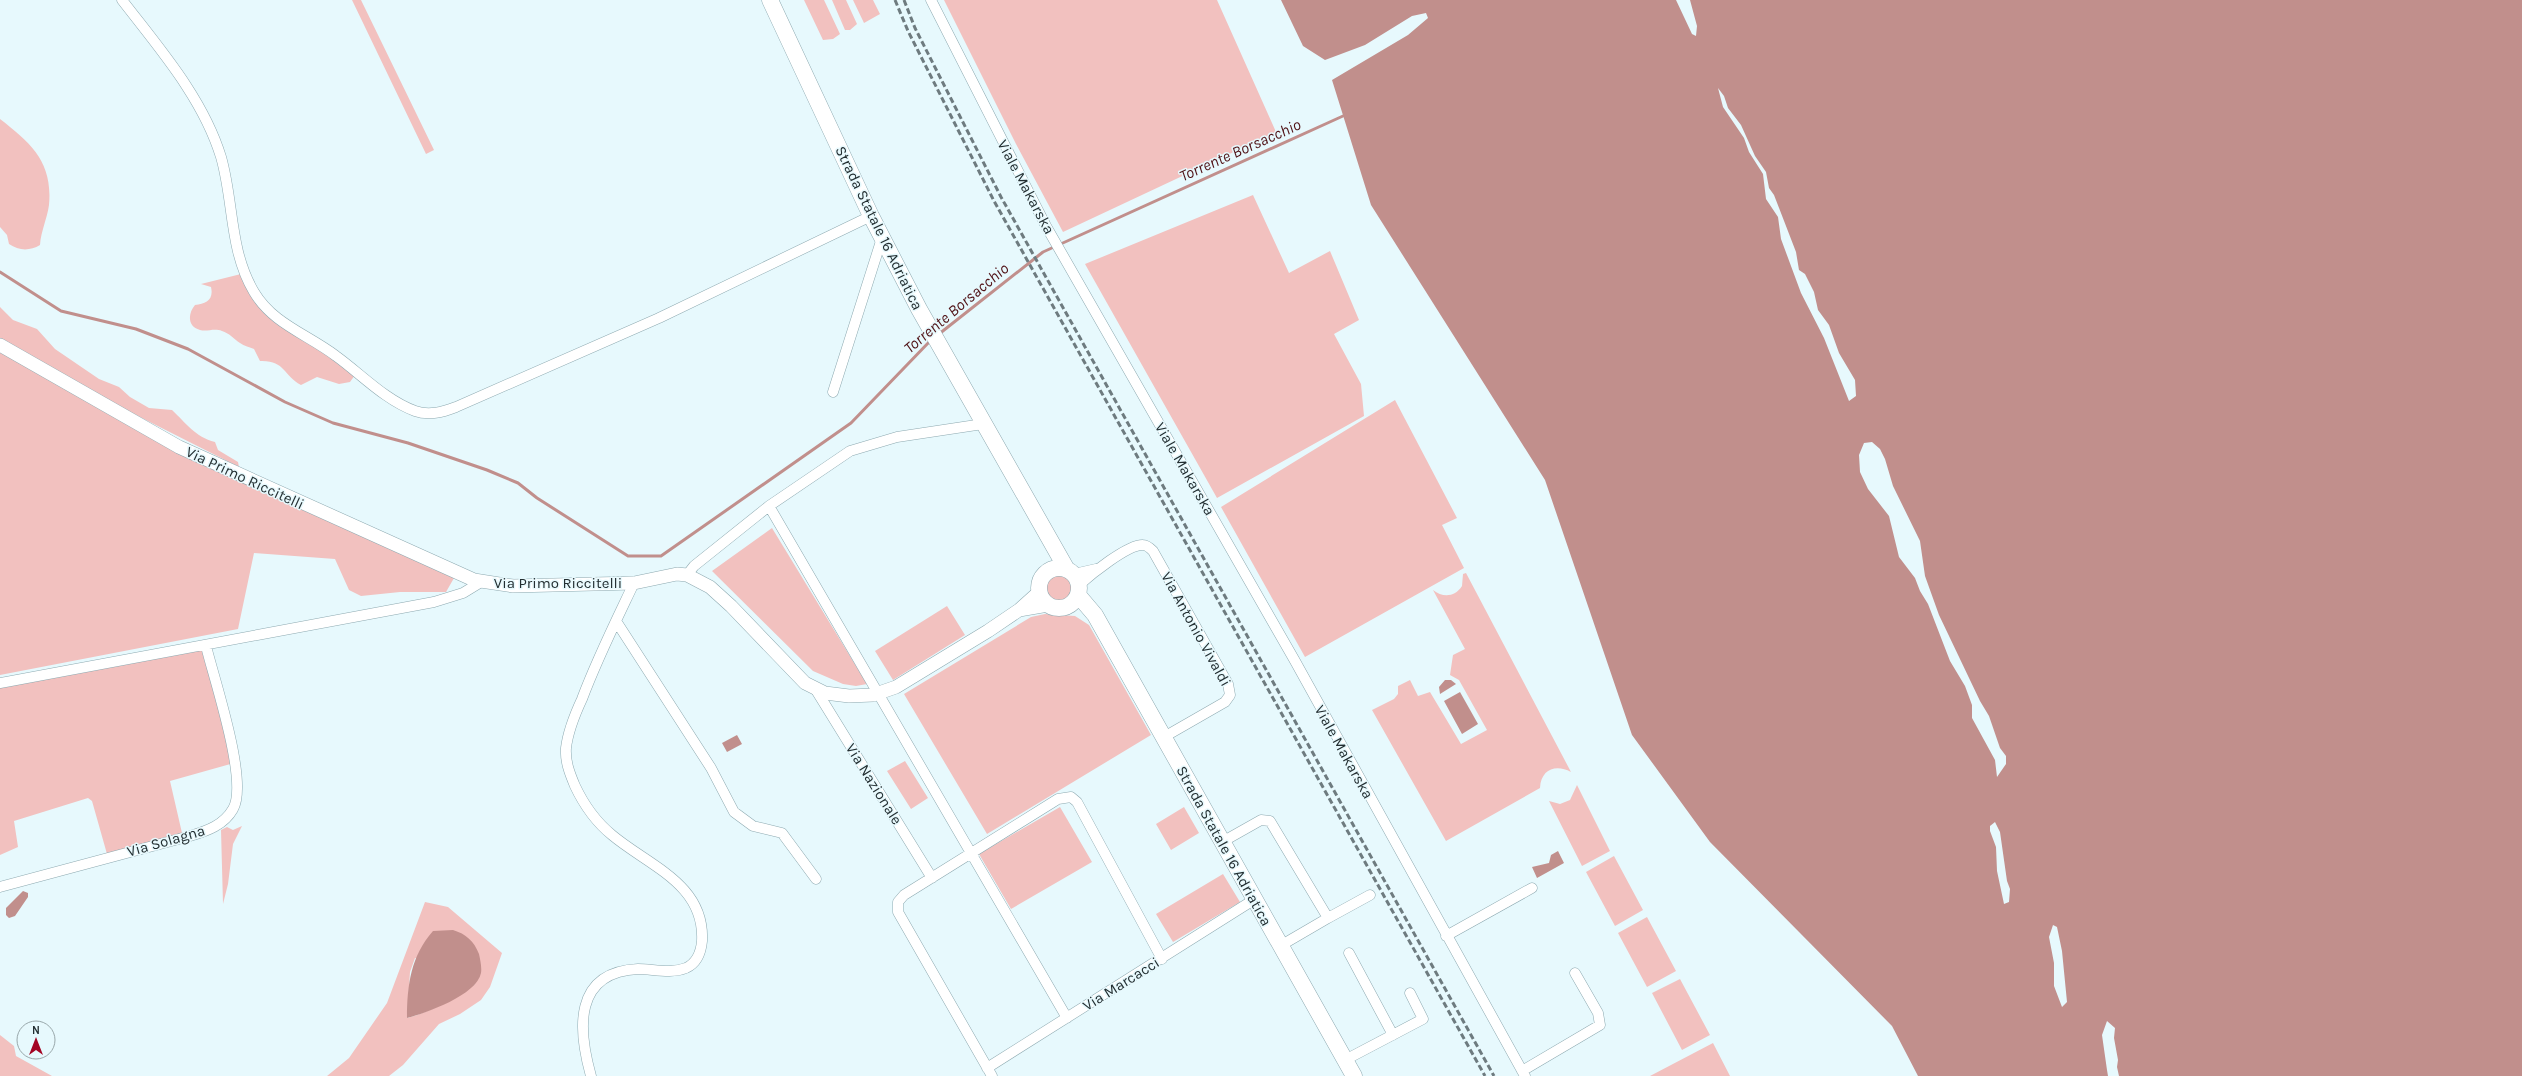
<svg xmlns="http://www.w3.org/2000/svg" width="2522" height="1076" font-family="Karla,sans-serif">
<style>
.green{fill:#f2c1bf;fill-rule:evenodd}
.water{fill:#c18f8c}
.pier{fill:#e7f9fd}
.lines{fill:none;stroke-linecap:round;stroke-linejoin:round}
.stream{stroke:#c18f8c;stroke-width:3}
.minor-casing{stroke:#8da9b0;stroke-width:11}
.tertiary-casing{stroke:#8da9b0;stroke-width:14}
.primary-casing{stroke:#8da9b0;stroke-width:17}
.minor{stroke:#fff;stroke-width:10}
.tertiary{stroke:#fff;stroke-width:13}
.primary{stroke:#fff;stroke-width:16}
.rail{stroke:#6e7b7f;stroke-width:3;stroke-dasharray:6 3;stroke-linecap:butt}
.labels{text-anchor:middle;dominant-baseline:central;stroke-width:3;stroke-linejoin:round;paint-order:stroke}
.street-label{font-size:15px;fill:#232e31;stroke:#e7f9fd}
.water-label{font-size:16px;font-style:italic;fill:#501216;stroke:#e7f9fd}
</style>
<rect width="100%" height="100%" fill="#e7f9fd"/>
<path class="green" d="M 352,0 L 361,0 L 434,150 L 426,154 Z
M 804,0 L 824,0 L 840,34 L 833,39 L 823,40 Z
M 832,0 L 846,0 L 857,24 L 850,30 L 845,30 Z
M 853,0 L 873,0 L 880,14 L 864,23 Z
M 944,0 L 1217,0 L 1276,132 L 1063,232 L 1016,144 Z
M 0,119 C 31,143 53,162 49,205 C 47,219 41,231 40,245 C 30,251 19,251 9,244 L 7,235 L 0,227 Z
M 1253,195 L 1289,273 L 1330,251 L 1359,320 L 1334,334 L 1361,384 L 1364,416 L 1217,498 L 1085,264 Z
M 241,274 L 253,297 L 355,375 L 350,382 L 339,384 L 317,377 L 301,385 C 283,375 285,360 260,361 L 254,349 C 250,347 244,346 240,343 C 234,339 229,333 222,331 C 214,328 207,332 200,330 C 187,327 188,313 195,305 C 206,304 214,300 211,287 L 201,284 Z
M 0,307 L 13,320 L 37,329 L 55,349 L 99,379 L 119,387 L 130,397 L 149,408 L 172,410 C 186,423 195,437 215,442 L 218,450 L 238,462 L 239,467 L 122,408 L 0,338 Z
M 0,351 L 217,470 L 454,578 L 446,592 L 400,592 L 361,596 L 349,590 L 335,559 L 254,553 L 238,629 L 0,675 Z
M 1395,400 L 1457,518 L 1442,525 L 1464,568 L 1305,657 L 1221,507 Z
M 772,528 L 867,684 L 856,686 L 843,684 L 813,671 L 712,571 Z
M 1466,573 L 1571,772 C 1556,764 1541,769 1540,788 L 1446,841 L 1372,710 L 1394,699 L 1398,694 L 1398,686 L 1410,680 L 1418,696 L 1430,692 L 1461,744 L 1487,730 L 1459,680 L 1450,675 L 1453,655 L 1465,649 L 1433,590 C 1443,598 1455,597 1462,586 L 1463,574 Z
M1045 588a14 14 0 1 1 28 0a14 14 0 1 1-28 0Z
M 947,606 L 965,635 L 893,680 L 875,651 Z
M 1045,614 L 1075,616 L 1089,625 L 1151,735 L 987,834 L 904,694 L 1031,617 Z
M 204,648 L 234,763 L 170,781 L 182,833 L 107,854 L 92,801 L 88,798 L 14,821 L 18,847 L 0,855 L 0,687 Z
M 905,761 L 928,798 L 911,809 L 887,771 Z
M 1577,785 L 1610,851 L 1582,866 L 1549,801 L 1560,804 L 1570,800 Z
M 1060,807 L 1092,862 L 1011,909 L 979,854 Z
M 1184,807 L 1199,833 L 1171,850 L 1156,824 Z
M 242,826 L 233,844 L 228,884 L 223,904 L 221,830 L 227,827 L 233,830 Z
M 1614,856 L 1643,910 L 1615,926 L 1586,872 Z
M 1223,874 L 1240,902 L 1173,942 L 1156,914 Z
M 425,902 L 448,907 L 502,953 L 490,987 L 481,1000 L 460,1014 L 439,1024 L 403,1065 L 389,1076 L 327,1076 L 349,1058 L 387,1003 ZM 415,958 L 475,984 C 453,999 433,1011 407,1018 L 410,972 Z
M 1647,917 L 1676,971 L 1647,987 L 1618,933 Z
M 1680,979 L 1710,1035 L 1682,1050 L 1652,993 Z
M 0,1035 L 14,1046 L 16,1056 L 52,1076 L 0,1076 Z
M 1713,1043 L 1730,1076 L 1650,1076 Z"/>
<path class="water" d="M 1281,0 L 2522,0 L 2522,1076 L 1918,1076 L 1892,1026 L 1710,842 L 1632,735 L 1545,480 L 1371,205 L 1332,80 L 1408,35 L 1428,18 L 1426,13 L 1412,16 L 1365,45 L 1325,60 L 1303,46 Z
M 1445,680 L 1451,680 L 1456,684 L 1440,694 L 1439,687 Z
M 1460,692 L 1478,724 L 1462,734 L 1444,701 Z
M 737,735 L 742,744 L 727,752 L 722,743 Z
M 1558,851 L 1564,863 L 1537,878 L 1532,867 L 1549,863 L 1551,855 Z
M 23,891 L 28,893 L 28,897 L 15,916 L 9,918 L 6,915 L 6,908 Z
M 453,930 C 466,934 474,941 479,954 C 480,959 482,967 481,973 C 477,995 426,1013 407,1018 C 407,985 411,956 433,931 Z"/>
<path class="pier" d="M 1676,0 L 1690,0 L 1697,26 L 1696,36 L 1692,34 Z
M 1718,88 L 1724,96 L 1728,108 L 1741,125 L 1755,156 L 1766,172 L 1769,188 L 1774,195 L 1796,252 L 1799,270 L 1805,274 L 1814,292 L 1818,310 L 1829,325 L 1839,353 L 1855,380 L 1856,396 L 1849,401 L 1824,338 L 1801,293 L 1781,239 L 1778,217 L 1766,199 L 1763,174 L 1749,152 L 1744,138 L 1723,107 Z
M 1872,442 L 1880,449 L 1885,459 L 1893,486 L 1920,541 L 1925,576 L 1939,615 L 1980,701 L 1989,716 L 2000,748 L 2006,756 L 2006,764 L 1997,777 L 1995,760 L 1972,718 L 1972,705 L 1965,686 L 1950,661 L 1928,604 L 1920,591 L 1915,578 L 1899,557 L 1889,516 L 1868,489 L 1860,472 L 1859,455 L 1864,443 Z
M 1995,822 L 2000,832 L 2007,881 L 2010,889 L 2009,902 L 2004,904 L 1997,871 L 1996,847 L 1990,831 L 1990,826 Z
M 2053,925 L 2057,927 L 2062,951 L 2067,1002 L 2062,1007 L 2054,986 L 2054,963 L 2049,937 Z
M 2107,1021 L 2115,1028 L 2114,1038 L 2118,1060 L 2117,1067 L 2119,1076 L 2108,1076 L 2107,1070 L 2102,1035 Z"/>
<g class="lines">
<path class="stream" d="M 0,272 L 61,311 L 136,329 L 188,349 L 285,402 L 333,423 L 408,443 L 487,470 L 518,483 L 537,498 L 628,556 L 661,556 L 851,423 L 931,340
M 939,334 L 1043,252 L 1343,116"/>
<defs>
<path id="minor" d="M 122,0 C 159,48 203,98 221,157 C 234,202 229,250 254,292 C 273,324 307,334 336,356 C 361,374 385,400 415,411 C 429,416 443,412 456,407 L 659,318 L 871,216
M 931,0 L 1046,226 L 1295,661 L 1525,1076
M 833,392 L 882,238
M 769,506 L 1067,1018
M 1074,574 L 1096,569
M 687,575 L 694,566 L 769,506 L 850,451 L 897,437 L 983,424
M 1079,585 C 1090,575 1128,544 1143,545 C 1147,545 1150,548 1153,551 L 1228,684 L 1230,695 L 1225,702 L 1164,737
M 616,621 L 711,768 L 734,812 L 753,826 L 782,833 L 816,879
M 0,683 L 434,602 L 463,593 L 481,582
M 816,690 L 932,878
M 1222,842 L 1261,820 L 1270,821 L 1328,918 L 1280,946
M 0,887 L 190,836 C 207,831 224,825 233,809 C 249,782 214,679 206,646
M 1328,918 L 1370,895
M 1446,936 L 1532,888
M 1349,953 L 1393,1035
M 1345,1060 L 1423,1019 L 1410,993
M 987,1068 L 1255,899
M 1522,1071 L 1600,1025 L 1598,1013 L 1575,973
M 591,1076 C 578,1030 573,972 638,969 C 653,969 671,974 686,968 C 697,963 701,952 702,941 C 705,884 649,866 612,835 C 596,822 584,805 575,786 C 570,774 565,762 566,748 C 568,731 575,714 582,699 C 597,659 616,621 634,583
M 992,1076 L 898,912 L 898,902 L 904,895 L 1058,799 L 1071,797 L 1077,802 L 1162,959"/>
<path id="tertiary" d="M 0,345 L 179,447 L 474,580 L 513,586 L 634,583 L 677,574 L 687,575 L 710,587 L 731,606 L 805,683 L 825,693 L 849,696 L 873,695 L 896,687 L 988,631 L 1019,610 L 1039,592
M 1019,610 L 1048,605"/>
<path id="primary" d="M 770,0 L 871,216 L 919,309 L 1066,568
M1039 588a20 20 0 1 1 40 0a20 20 0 1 1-40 0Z
M 1078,595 L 1095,615 L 1354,1076"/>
</defs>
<use href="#minor" class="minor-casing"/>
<use href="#tertiary" class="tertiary-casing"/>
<use href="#primary" class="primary-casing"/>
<use href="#minor" class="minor"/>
<use href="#tertiary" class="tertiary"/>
<use href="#primary" class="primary"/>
<path class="rail" d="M 895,0 L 908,31 L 994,201 L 1485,1076
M 904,0 L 915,28 L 1001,197 L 1494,1076"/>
</g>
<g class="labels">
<g class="street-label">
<text transform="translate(1026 187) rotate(62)">Viale Makarska</text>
<text transform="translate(879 228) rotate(64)">Strada Statale 16 Adriatica</text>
<text transform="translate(1185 469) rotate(60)">Viale Makarska</text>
<text transform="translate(245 478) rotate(25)">Via Primo Riccitelli</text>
<text x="558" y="583">Via Primo Riccitelli</text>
<text transform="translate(1196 629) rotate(61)">Via Antonio Vivaldi</text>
<text transform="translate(1344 752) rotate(61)">Viale Makarska</text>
<text transform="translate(874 784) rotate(58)">Via Nazionale</text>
<text transform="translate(166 841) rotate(-16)">Via Solagna</text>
<text transform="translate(1224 846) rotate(61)">Strada Statale 16 Adriatica</text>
<text transform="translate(1121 984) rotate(-32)">Via Marcacci</text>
</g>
<g class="water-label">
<text transform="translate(1240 150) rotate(-24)">Torrente Borsacchio</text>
<text transform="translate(956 308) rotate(-40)">Torrente Borsacchio</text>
</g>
</g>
<g transform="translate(36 1040)"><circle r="19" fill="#e7f9fd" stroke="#99a8ab"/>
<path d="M0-3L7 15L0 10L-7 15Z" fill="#a30423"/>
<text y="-6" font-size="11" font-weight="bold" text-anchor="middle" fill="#232e31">N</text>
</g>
</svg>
